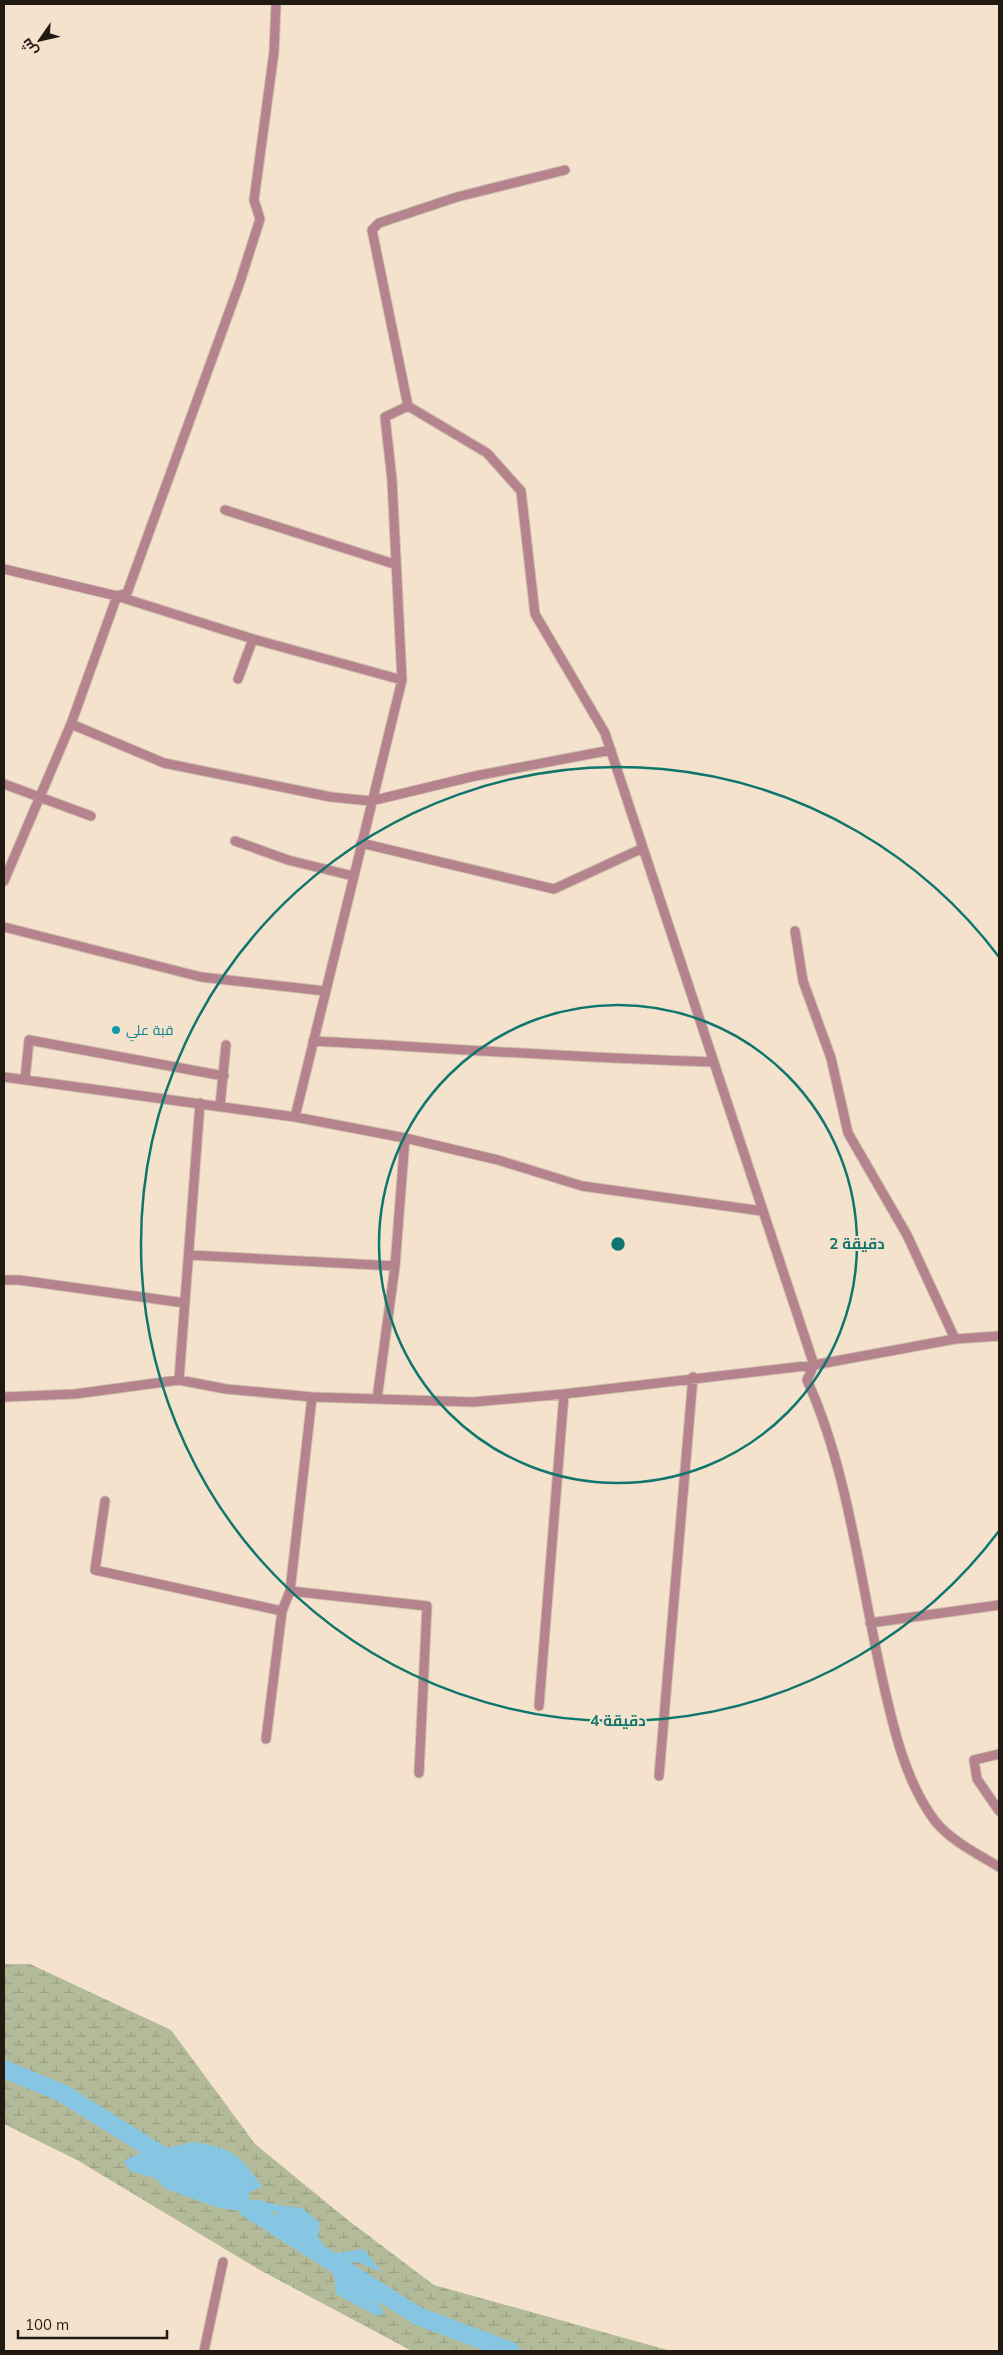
<svg xmlns="http://www.w3.org/2000/svg" width="1003" height="2355" font-family="Mulish,Cairo,sans-serif">
<style>
.wetland{fill:url(#wetland-marsh)}
.water{fill:#87c6e3}
.lines{fill:none;stroke-linecap:round;stroke-linejoin:round}
.river{stroke:#87c6e3;stroke-width:18}
.minor-casing{stroke:#cfbeab;stroke-width:11}
.minor{stroke:#b4838e;stroke-width:9}
.ring{fill:none;stroke:#0f766e;stroke-width:2.5}
.culture-dot{fill:#0f9aa8;stroke:#f5e2cd;stroke-width:2}
.labels{text-anchor:middle;dominant-baseline:central;stroke-width:4;stroke-linejoin:round;paint-order:stroke}
.culture-label{font-size:14px;fill:#0d838f;stroke:#f5e2cd;text-anchor:start}
.centre{fill:#0f766e;stroke:#f5e2cd;stroke-width:2.5}
.ring-label{font-size:15px;text-anchor:middle;font-weight:bold;fill:#0f766e;stroke:#f5e2cd;stroke-width:4;stroke-linejoin:round;paint-order:stroke}
</style>
<defs>
<pattern id="wetland-marsh" width="20" height="14" patternUnits="userSpaceOnUse" patternTransform="scale(1.25)"><rect width="20" height="14" fill="#b2ba99"/><path d="M1 5h8M5 5V1M11 12h8M15 12V8" fill="none" stroke="#999f83"/></pattern>
</defs>
<rect width="100%" height="100%" fill="#f5e2cd"/>
<path class="wetland" d="M 4,1964 L 30,1964 L 171,2030 L 255,2144 L 349,2221 L 434,2285 L 671,2351 L 412,2351 L 258,2269 L 77,2160 L 4,2124 Z"/>
<path class="water" d="M 192,2142 C 231,2147 241,2155 262,2187 L 250,2192 L 248,2201 L 259,2200 L 277,2205 L 302,2208 L 320,2223 L 318,2236 L 327,2252 L 338,2253 L 364,2249 L 381,2272 L 360,2263 L 346,2261 L 346,2268 L 355,2278 L 363,2278 L 367,2281 L 384,2313 L 377,2316 L 336,2294 L 334,2275 L 307,2240 L 294,2235 L 279,2234 L 270,2225 L 278,2211 L 268,2213 L 265,2221 L 245,2211 L 219,2208 L 166,2189 L 155,2178 L 130,2171 L 124,2162 C 136,2149 173,2149 192,2142 Z"/>
<g class="lines">
<path class="river" d="M 4,2069 L 62,2093 L 176,2164
M 247,2208 L 418,2316 L 511,2351"/>
<defs>
<path id="minor" d="M 565,170 L 457,197 L 379,223 L 372,230 L 408,406 L 487,453 L 521,491 L 535,614 L 605,733 L 814,1365 L 807,1380 C 847,1467 860,1578 881,1673 C 892,1722 904,1780 935,1821 C 951,1841 978,1854 999,1867
M 225,510 L 394,564
M 4,569 L 117,596 L 253,639 L 402,680
M 238,679 L 253,639
M 71,724 L 164,763 L 331,797 L 371,801 L 475,776 L 611,750
M 4,784 L 91,816
M 235,841 L 288,860 L 353,876
M 361,843 L 554,889 L 643,848
M 4,881 L 71,724 L 117,596 L 127,593 L 240,282 L 260,219 L 254,200 L 274,52 L 276,4
M 4,927 L 201,977 L 325,991
M 795,931 L 803,981 L 831,1058 L 848,1133 L 907,1235 L 955,1339
M 313,1041 C 446,1048 579,1058 712,1062
M 4,1077 L 295,1117 L 405,1138 L 498,1160 L 582,1186 L 762,1211
M 25,1079 L 29,1040 L 224,1076
M 220,1106 L 226,1045
M 295,1117 L 402,680 L 392,480 L 385,417 L 408,406
M 189,1255 L 395,1266
M 4,1280 L 19,1280 L 185,1303
M 179,1380 L 200,1103
M 4,1397 L 75,1394 L 179,1380 L 226,1389 L 312,1397 L 473,1402 L 564,1394 L 814,1365 L 955,1339 L 999,1336
M 377,1399 L 395,1266 L 405,1138
M 105,1501 L 95,1570 L 282,1611
M 290,1591 L 427,1606 L 419,1773
M 870,1623 L 999,1605
M 539,1706 L 564,1394
M 266,1739 L 282,1611 L 290,1591 L 312,1397
M 999,1754 L 974,1760 L 977,1779 L 999,1811
M 659,1776 L 693,1377
M 204,2351 L 223,2262"/>
</defs>
<use href="#minor" class="minor-casing"/>
<use href="#minor" class="minor"/>
</g>
<g class="ring">
<circle cx="618" cy="1244" r="239"/>
<path d="M999 1531A477 477 0 1 1 999 957"/>
</g>
<circle class="culture-dot" cx="116" cy="1030" r="5"/>
<g class="labels">
<g class="culture-label">
<text x="126" y="1030">قبة علي</text>
</g>
</g>
<circle cx="618" cy="1244" r="8" class="centre"/>
<g class="ring-label">
<text x="857" y="1249">2 دقيقة</text>
<text x="618" y="1726">4 دقيقة</text>
</g>
<rect width="1003" height="2355" fill="none" stroke="#201a12" stroke-width="10"/>
<g transform="translate(40 40) rotate(236)" stroke="#f5e2cd" stroke-width="4" paint-order="stroke">
<path d="M0-4L9 19L0 12L-9 19Z" fill="#201a12"/>
<text y="-8" font-size="14" font-weight="bold" text-anchor="middle" fill="#201a12">ش</text>
</g>
<path d="M18 2330v8h149v-8" fill="none" stroke="#201a12" stroke-width="2.5"/>
<text x="25" y="2330" font-size="15" fill="#201a12" stroke="#f5e2cd" stroke-width="4" paint-order="stroke">100 m</text>
</svg>
